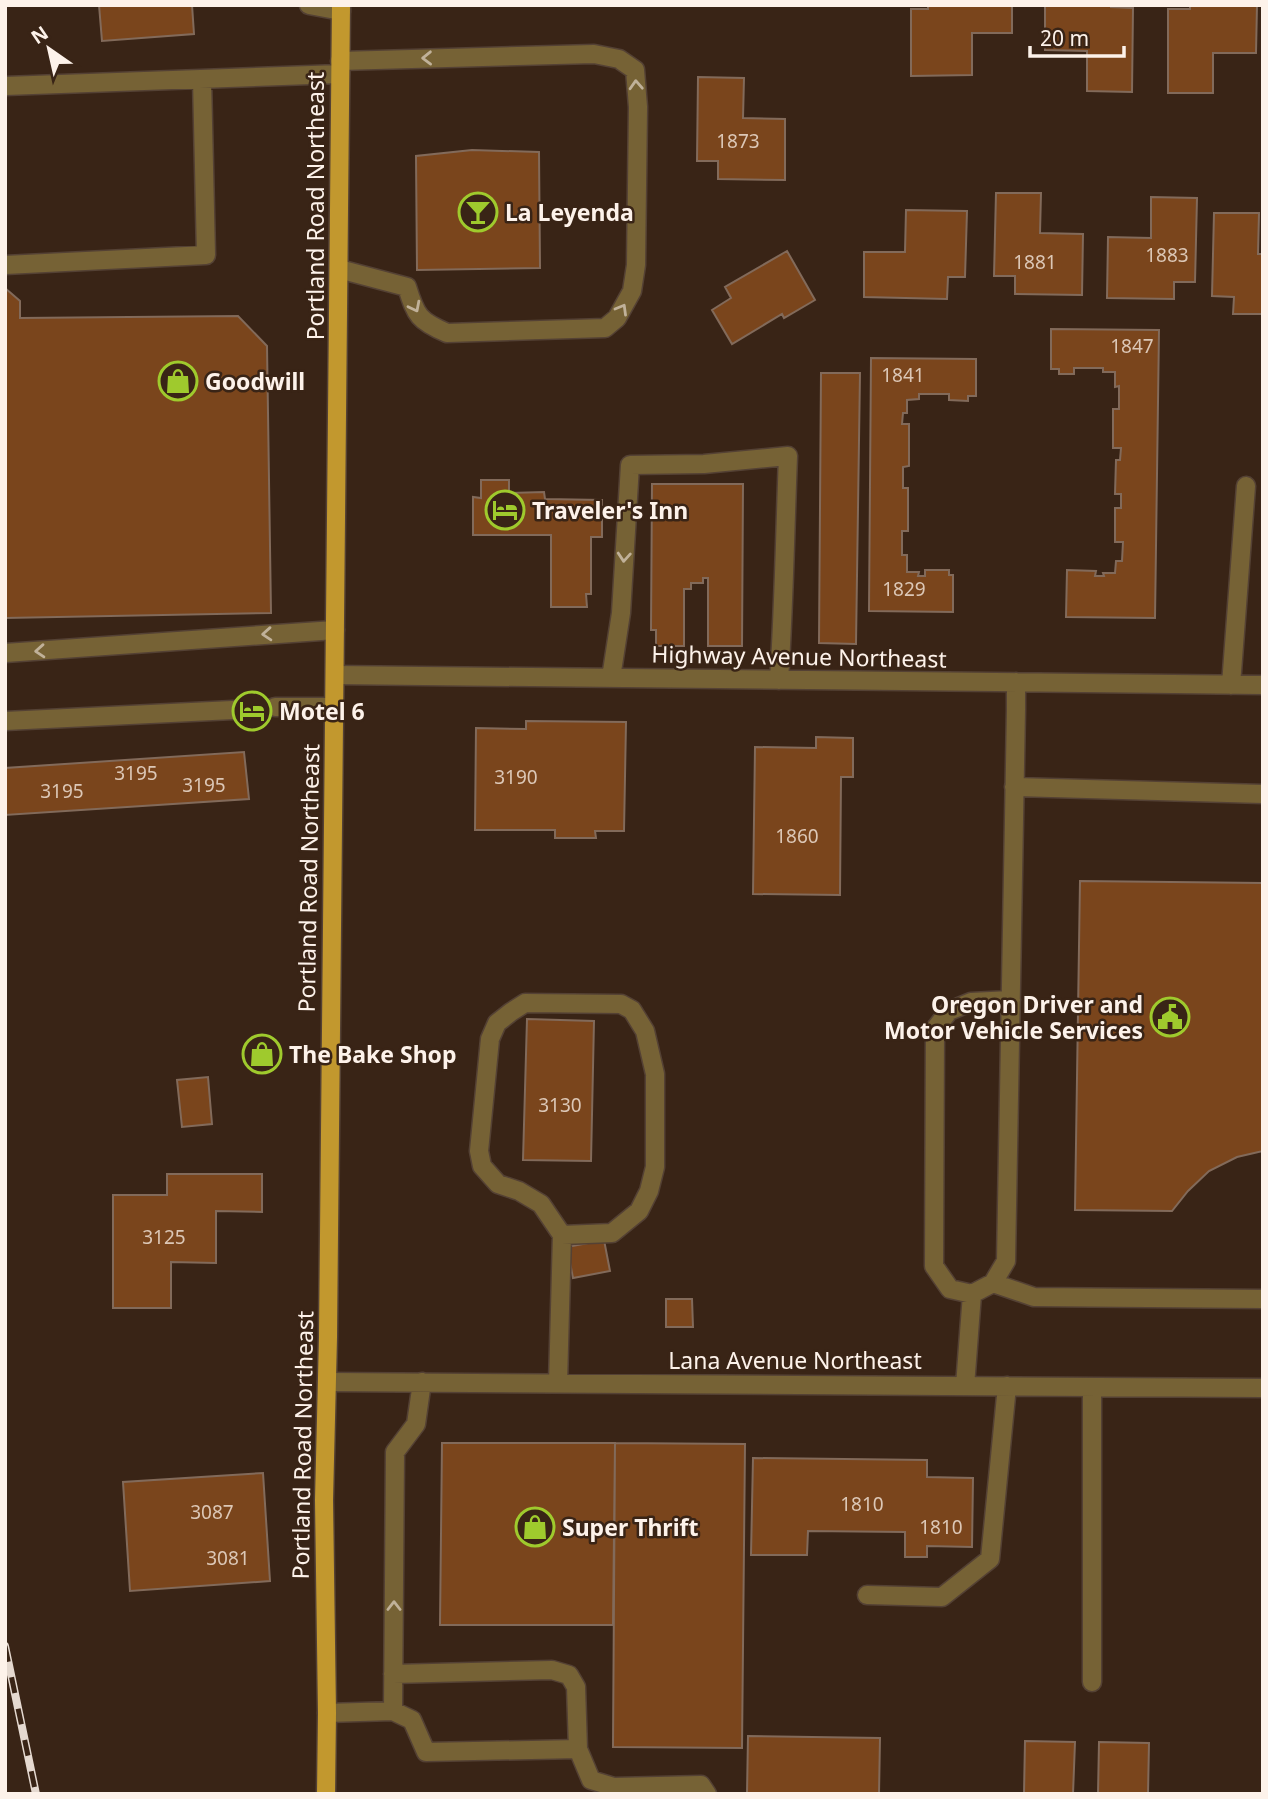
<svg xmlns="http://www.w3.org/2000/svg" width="1268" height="1799" font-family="'Noto Sans',sans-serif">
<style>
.building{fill:#7a451c;stroke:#826a5a;stroke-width:2}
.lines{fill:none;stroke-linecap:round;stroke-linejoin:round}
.minor-tunnel{stroke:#564336;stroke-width:18;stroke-dasharray:18 9;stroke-linecap:butt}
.minor-casing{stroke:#544134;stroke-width:21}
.major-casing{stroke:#544134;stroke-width:21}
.minor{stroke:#766235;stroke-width:18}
.major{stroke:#c2982e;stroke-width:18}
.rail-casing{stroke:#e5d9d0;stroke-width:8}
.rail{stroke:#392416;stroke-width:5;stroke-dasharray:16;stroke-linecap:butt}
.oneway{stroke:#c0b199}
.labels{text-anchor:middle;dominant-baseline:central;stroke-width:5;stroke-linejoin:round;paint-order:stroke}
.number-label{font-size:19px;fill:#dcc7b6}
.street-label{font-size:23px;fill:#fdf2ea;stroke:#392416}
.poi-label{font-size:23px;font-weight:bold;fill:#fdf2ea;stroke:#392416;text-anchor:start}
</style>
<rect width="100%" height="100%" fill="#392416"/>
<path class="building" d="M 99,5 L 192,5 L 194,34 L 102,41 Z
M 928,5 L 1012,5 L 1012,33 L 972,33 L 972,75 L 911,76 L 911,9 L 928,9 Z
M 1045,5 L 1111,5 L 1111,7 L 1133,8 L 1132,92 L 1087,91 L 1087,51 L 1045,50 Z
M 1190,5 L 1257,5 L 1256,53 L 1213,53 L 1213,93 L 1168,93 L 1168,9 L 1190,9 Z
M 698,77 L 744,78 L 743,118 L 785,119 L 785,180 L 718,179 L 718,161 L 697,161 Z
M 472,150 L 539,152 L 540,268 L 417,270 L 416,156 Z
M 996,193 L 1041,193 L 1040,233 L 1083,234 L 1082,295 L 1015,294 L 1015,276 L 994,276 Z
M 1151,197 L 1197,198 L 1195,282 L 1174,282 L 1174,299 L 1107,298 L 1108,237 L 1151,238 Z
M 906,210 L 967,211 L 965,277 L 948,277 L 947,299 L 864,297 L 864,252 L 905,252 Z
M 1214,213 L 1259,213 L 1258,254 L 1263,254 L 1263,314 L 1233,314 L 1234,297 L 1212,296 Z
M 787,251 L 815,300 L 784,318 L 782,314 L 732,344 L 712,310 L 731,298 L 725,287 Z
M 5,288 L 20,301 L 20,318 L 238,316 L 267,346 L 271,613 L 5,618 Z
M 1051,329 L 1159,330 L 1155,618 L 1066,617 L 1067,570 L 1096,571 L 1095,576 L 1104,576 L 1103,573 L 1115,573 L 1116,561 L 1122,561 L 1123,542 L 1115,542 L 1115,508 L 1121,508 L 1121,494 L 1115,494 L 1116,460 L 1120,460 L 1121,448 L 1113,448 L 1113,409 L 1119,409 L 1119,386 L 1115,387 L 1115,372 L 1103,372 L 1103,368 L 1074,368 L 1074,374 L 1059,374 L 1059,369 L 1051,369 Z
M 871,358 L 976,359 L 976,396 L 968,396 L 968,401 L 949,400 L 949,394 L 919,394 L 919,399 L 907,400 L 907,413 L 903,413 L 902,424 L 909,424 L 909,466 L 903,467 L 903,488 L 908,488 L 908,531 L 902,531 L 902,555 L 907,555 L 907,572 L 919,572 L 918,576 L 925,576 L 925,570 L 949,570 L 949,575 L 953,575 L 953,612 L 869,611 Z
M 821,373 L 860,373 L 856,644 L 819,643 Z
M 481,480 L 509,480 L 509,493 L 544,492 L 545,499 L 602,500 L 602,537 L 591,537 L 591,594 L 586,594 L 587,607 L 551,607 L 551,535 L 473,535 L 473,497 L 481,498 Z
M 652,484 L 743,484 L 742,646 L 708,646 L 708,578 L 703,578 L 703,583 L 691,583 L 691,589 L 684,589 L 684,646 L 656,646 L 656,630 L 651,630 Z
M 526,721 L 626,722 L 624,831 L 595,831 L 596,838 L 555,838 L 555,830 L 475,830 L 476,728 L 526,729 Z
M 816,737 L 853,738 L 853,777 L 841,777 L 840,895 L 753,894 L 755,747 L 816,748 Z
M 244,752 L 249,799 L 5,815 L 5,768 Z
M 1080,881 L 1263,883 L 1263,1151 L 1237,1157 L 1209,1171 L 1188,1191 L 1172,1211 L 1075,1210 Z
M 527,1019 L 594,1021 L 591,1161 L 523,1160 Z
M 208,1077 L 212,1124 L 182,1127 L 177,1080 Z
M 167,1174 L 262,1174 L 262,1212 L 216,1211 L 216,1263 L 171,1262 L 171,1308 L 113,1308 L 113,1195 L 167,1195 Z
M 604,1240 L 610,1271 L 573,1278 L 567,1247 Z
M 666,1299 L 692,1299 L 693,1327 L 666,1327 Z
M 442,1443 L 615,1443 L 613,1625 L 440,1625 Z
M 615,1443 L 745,1444 L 742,1748 L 613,1747 Z
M 753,1458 L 927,1460 L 927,1477 L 973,1478 L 972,1547 L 927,1546 L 927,1557 L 905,1557 L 905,1532 L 808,1531 L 807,1555 L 751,1555 Z
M 263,1473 L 270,1581 L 130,1591 L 123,1482 Z
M 748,1736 L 880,1738 L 879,1794 L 747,1794 Z
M 1025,1741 L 1075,1742 L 1073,1794 L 1024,1794 Z
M 1099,1742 L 1149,1743 L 1148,1794 L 1098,1794 Z"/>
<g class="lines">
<path class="minor-tunnel" d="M 233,710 L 275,707"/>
<defs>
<path id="minor" d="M 309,5 L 341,11
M 5,86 L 340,74
M 5,265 L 206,255 L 202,79
M 339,269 L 407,287 C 416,316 419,321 447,333 L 605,328 L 617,318 L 632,291 L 636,265 L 638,107 L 635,70 L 619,59 L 594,54 L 340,61
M 5,653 L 335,630
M 335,675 L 1263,685
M 611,678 L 621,613 L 630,465 L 704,464 L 788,456 C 785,531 784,605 779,680
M 1231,685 L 1246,486
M 275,707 L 334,707
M 5,721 L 233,710
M 1014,787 L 1263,794
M 1011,1000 L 971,1002 L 949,1011 L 935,1029 L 934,1266 L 950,1289 L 972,1294 L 993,1283 L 1006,1261 L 1016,709 L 1016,682
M 993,1283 L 1034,1297 L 1263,1299
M 327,1382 L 1263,1388
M 558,1383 L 562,1235 L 541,1204 L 519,1191 L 498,1184 L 482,1166 L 479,1151 L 490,1039 L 497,1023 L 511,1012 L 525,1003 L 621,1004 L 632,1010 L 645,1031 L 655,1074 L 655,1167 L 649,1191 L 639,1211 L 612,1233 L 562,1235
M 965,1386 L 972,1294
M 867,1595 L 942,1597 L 990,1559 L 1007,1386
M 393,1674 L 552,1670 L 569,1675 L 576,1687 L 578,1749
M 1092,1682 L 1092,1387
M 393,1711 L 395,1452 L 416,1424 L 422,1382
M 327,1713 L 393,1711 L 412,1720 L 426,1752 L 578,1749 L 591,1780 L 614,1787 L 701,1785 L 707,1794"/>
<path id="major" d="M 326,1794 L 327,1713 L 324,1500 L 328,1337 L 341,5"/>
</defs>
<use href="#minor" class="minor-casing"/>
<use href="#major" class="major-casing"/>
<use href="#minor" class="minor"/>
<use href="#major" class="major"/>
<defs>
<path id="rail" d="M 5,1646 L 36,1794"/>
</defs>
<use href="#rail" class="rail-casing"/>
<use href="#rail" class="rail"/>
</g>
<defs><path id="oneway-chevron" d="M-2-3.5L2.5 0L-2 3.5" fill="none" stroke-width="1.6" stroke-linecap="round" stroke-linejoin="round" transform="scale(1.75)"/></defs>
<g class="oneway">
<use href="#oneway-chevron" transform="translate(427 58) rotate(179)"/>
<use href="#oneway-chevron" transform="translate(636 85) rotate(-93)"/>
<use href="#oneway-chevron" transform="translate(415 307) rotate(63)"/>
<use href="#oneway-chevron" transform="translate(622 309) rotate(-60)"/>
<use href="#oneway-chevron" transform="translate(624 557) rotate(94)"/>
<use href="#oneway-chevron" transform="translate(267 634) rotate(176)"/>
<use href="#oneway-chevron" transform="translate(40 651) rotate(176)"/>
<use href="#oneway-chevron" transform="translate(394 1606) rotate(-90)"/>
</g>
<defs>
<symbol id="bar-ring" viewBox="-11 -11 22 22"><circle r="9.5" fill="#392416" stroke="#9fca2d" stroke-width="1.5"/><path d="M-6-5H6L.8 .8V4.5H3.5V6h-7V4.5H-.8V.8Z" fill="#9fca2d"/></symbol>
<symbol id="shop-ring" viewBox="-11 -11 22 22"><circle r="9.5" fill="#392416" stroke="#9fca2d" stroke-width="1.5"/><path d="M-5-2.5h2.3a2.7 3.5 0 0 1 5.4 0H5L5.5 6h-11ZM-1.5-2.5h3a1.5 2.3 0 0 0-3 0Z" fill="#9fca2d"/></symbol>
<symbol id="hotel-ring" viewBox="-11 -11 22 22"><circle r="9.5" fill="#392416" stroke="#9fca2d" stroke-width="1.5"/><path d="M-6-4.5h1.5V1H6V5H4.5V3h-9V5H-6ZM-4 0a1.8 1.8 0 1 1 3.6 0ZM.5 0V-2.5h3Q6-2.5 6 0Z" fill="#9fca2d"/></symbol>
<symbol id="civic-ring" viewBox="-11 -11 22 22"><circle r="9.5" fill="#392416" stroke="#9fca2d" stroke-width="1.5"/><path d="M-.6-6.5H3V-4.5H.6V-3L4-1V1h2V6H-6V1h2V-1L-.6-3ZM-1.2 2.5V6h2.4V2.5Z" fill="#9fca2d"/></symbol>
</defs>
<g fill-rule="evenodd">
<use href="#bar-ring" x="456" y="190" width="44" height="44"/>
<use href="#shop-ring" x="156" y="359" width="44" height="44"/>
<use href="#hotel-ring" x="483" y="488" width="44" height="44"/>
<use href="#hotel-ring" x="230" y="689" width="44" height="44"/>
<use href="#civic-ring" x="1148" y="995" width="44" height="44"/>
<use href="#shop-ring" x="240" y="1032" width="44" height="44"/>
<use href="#shop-ring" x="513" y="1505" width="44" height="44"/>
</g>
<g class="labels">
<g class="number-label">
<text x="738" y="141">1873</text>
<text x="1167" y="255">1883</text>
<text x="1035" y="262">1881</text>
<text x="1132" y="346">1847</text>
<text x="903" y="375">1841</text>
<text x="904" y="589">1829</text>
<text x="136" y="773">3195</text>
<text x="516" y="777">3190</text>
<text x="204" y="785">3195</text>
<text x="62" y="791">3195</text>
<text x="797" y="836">1860</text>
<text x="560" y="1105">3130</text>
<text x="164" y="1237">3125</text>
<text x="862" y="1504">1810</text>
<text x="212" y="1512">3087</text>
<text x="941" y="1527">1810</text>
<text x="228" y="1558">3081</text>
</g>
<g class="street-label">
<text transform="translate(315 206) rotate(-90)">Portland Road Northeast</text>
<text transform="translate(799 656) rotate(1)">Highway Avenue Northeast</text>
<text transform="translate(308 878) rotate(-89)">Portland Road Northeast</text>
<text x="795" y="1360">Lana Avenue Northeast</text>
<text transform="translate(302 1445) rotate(-89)">Portland Road Northeast</text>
</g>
<g class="poi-label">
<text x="505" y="212">La Leyenda</text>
<text x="205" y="381">Goodwill</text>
<text x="532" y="510">Traveler's Inn</text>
<text x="279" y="711">Motel 6</text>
<text x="1143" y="1004" text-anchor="end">Oregon Driver and<tspan x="1143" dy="26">Motor Vehicle Services</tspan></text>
<text x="289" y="1054">The Bake Shop</text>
<text x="562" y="1527">Super Thrift</text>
</g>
</g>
<rect width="1268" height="1799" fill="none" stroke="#fdf2ea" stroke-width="14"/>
<g transform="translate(49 49) rotate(326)" stroke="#392416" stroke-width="5" paint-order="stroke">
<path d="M0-5L12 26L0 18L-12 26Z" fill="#fdf2ea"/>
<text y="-10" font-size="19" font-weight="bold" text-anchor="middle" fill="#fdf2ea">N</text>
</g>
<path d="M1030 46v10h94v-10" fill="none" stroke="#fdf2ea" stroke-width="3.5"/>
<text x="1040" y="46" font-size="21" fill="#fdf2ea" stroke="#392416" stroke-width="5" paint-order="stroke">20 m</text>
</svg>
